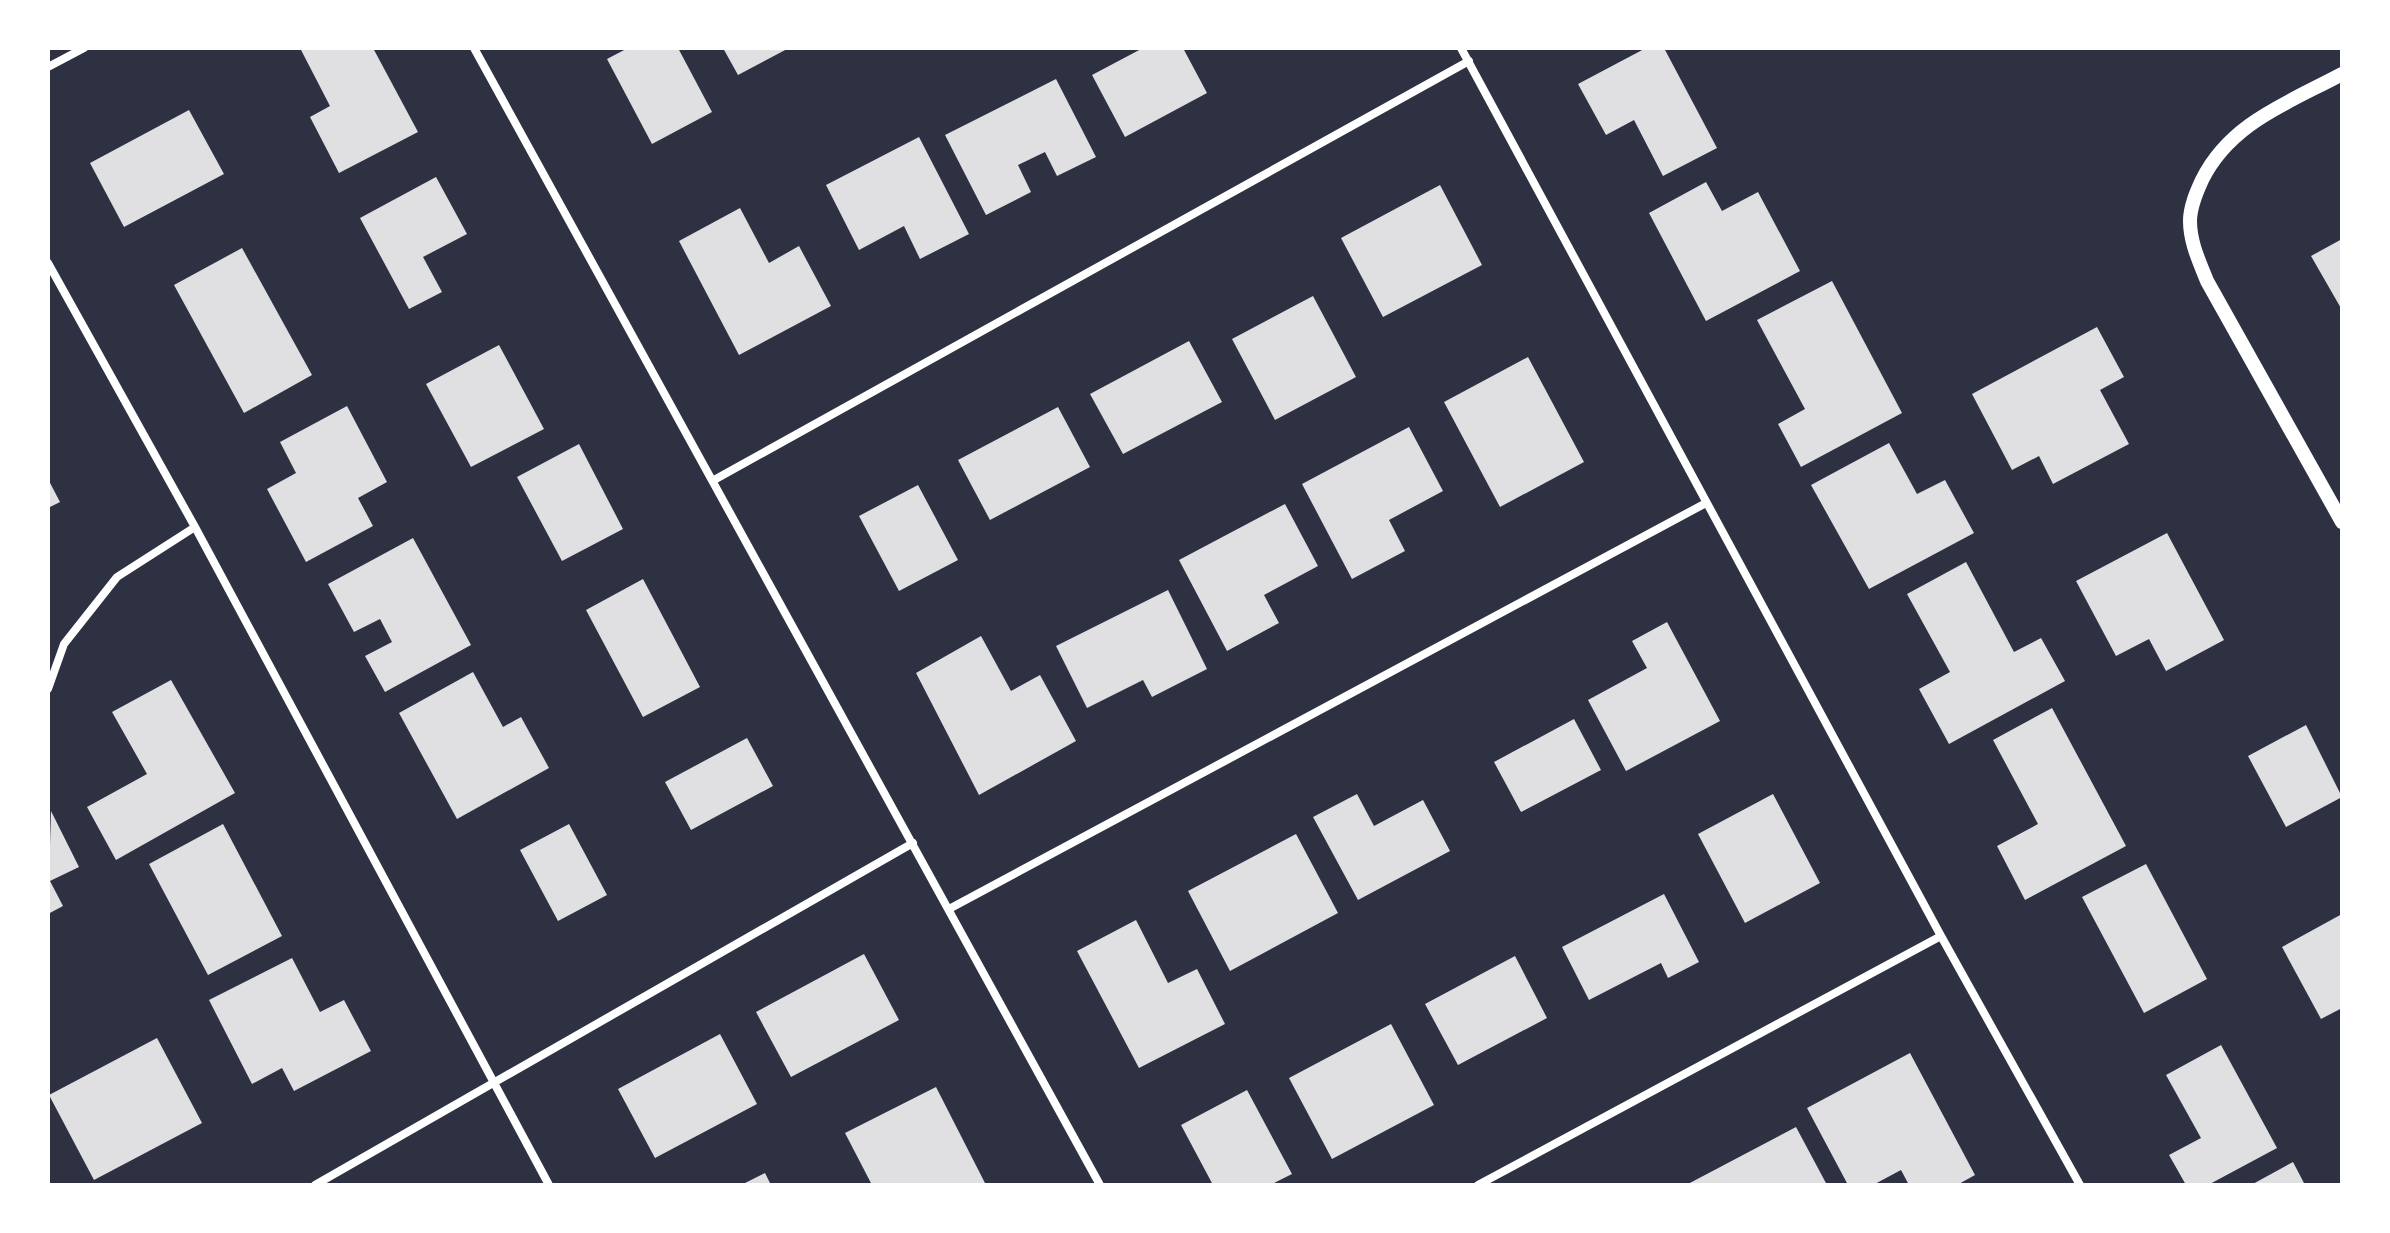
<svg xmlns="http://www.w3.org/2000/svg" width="2390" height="1233" font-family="Jost,sans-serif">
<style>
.building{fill:#e0e0e3}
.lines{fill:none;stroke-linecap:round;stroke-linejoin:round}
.minor{stroke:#fff;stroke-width:8}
.tertiary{stroke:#fff;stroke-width:14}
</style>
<rect width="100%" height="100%" fill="#2d3142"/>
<path class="building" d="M 300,48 L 373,48 L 418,132 L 339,173 L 310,117 L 330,106 Z
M 628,48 L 678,48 L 712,112 L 652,144 L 607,59 Z
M 723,48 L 789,48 L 738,75 Z
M 1143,48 L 1183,48 L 1207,93 L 1125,137 L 1092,75 Z
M 1646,48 L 1664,48 L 1717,148 L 1663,176 L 1634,120 L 1606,135 L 1578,84 Z
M 1056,79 L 1096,157 L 1057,176 L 1045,152 L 1018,165 L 1031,192 L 986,215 L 945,135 Z
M 189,110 L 224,174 L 124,227 L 90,163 Z
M 919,137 L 969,234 L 920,259 L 904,226 L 859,250 L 826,185 Z
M 436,177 L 467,234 L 423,257 L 442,292 L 409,309 L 360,218 Z
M 1706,182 L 1722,211 L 1758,192 L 1800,271 L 1706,321 L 1649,213 Z
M 1440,185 L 1482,265 L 1383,317 L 1341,238 Z
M 740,208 L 769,263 L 799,246 L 831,306 L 739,355 L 679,241 Z
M 2342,239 L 2342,310 L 2311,256 Z
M 242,248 L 312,375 L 244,413 L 174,285 Z
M 1832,281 L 1902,413 L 1801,467 L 1778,424 L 1805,409 L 1757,320 Z
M 1313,296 L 1356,377 L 1275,420 L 1232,339 Z
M 2097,327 L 2124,377 L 2100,390 L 2129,444 L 2053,484 L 2039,456 L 2012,470 L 1972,394 Z
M 1189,341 L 1222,402 L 1123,454 L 1090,394 Z
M 499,345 L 544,429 L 471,467 L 426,384 Z
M 1528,357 L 1584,462 L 1500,507 L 1444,402 Z
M 347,406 L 387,482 L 358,498 L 373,526 L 306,562 L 267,489 L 296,473 L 280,442 Z
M 1058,407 L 1090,467 L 990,520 L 958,460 Z
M 1409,427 L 1443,491 L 1389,520 L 1405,551 L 1352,579 L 1302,484 Z
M 1889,443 L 1917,494 L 1945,480 L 1974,533 L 1869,589 L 1811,485 Z
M 579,444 L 623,529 L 562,561 L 517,477 Z
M 48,479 L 60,502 L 48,508 Z
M 918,485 L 958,560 L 899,591 L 859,516 Z
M 1285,504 L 1318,566 L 1264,595 L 1279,623 L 1227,651 L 1179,560 Z
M 2167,533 L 2224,640 L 2166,671 L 2149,639 L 2116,656 L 2076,581 Z
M 413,538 L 471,645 L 385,692 L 365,656 L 392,642 L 380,619 L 354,632 L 328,584 Z
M 1966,562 L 2014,652 L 2041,638 L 2065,681 L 1949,744 L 1919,689 L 1950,672 L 1907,594 Z
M 643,579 L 700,687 L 643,717 L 586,610 Z
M 1168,590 L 1207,669 L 1152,697 L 1143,680 L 1087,708 L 1056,646 Z
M 1667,622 L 1720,721 L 1626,771 L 1588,700 L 1647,668 L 1632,641 Z
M 981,636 L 1011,691 L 1040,675 L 1076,741 L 979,795 L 916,673 Z
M 473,672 L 503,727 L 521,717 L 549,768 L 457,819 L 399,713 Z
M 171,680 L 235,793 L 116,860 L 87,807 L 147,774 L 112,712 Z
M 2052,708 L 2126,846 L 2025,900 L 1997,846 L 2038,824 L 1993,740 Z
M 1574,719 L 1601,770 L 1521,812 L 1494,762 Z
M 2306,725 L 2342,797 L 2286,827 L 2248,756 Z
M 747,738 L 773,786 L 691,830 L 665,782 Z
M 1357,794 L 1374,826 L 1423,800 L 1450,851 L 1358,900 L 1313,817 Z
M 1773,794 L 1820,883 L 1745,923 L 1698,834 Z
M 51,811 L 79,867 L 50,881 L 63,906 L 48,914 Z
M 223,824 L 282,936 L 208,975 L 149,864 Z
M 569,824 L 607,895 L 558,921 L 520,850 Z
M 1296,834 L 1338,913 L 1230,971 L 1188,891 Z
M 2146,864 L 2207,979 L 2144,1013 L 2082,897 Z
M 1664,894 L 1699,962 L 1668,978 L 1661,963 L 1589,1000 L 1562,947 Z
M 2342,914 L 2342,1008 L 2321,1019 L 2282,947 Z
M 1136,920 L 1168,983 L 1197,969 L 1225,1024 L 1139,1068 L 1077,951 Z
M 864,954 L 899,1020 L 791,1077 L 756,1012 Z
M 1515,956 L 1547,1018 L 1458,1065 L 1425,1004 Z
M 292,958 L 320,1012 L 344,1000 L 371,1051 L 294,1091 L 282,1068 L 252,1084 L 209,1000 Z
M 1391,1024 L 1434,1105 L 1332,1159 L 1289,1078 Z
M 720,1034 L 757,1104 L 655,1158 L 618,1089 Z
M 157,1038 L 202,1123 L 94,1180 L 49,1095 Z
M 2221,1045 L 2277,1148 L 2208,1185 L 2186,1185 L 2169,1155 L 2201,1138 L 2166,1075 Z
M 1910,1053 L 1975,1175 L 1957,1185 L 1909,1185 L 1901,1170 L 1873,1185 L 1848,1185 L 1807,1108 Z
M 936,1087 L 986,1185 L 872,1185 L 845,1133 Z
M 1247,1090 L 1292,1174 L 1270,1185 L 1213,1185 L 1181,1125 Z
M 1796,1127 L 1827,1185 L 1686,1185 Z
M 2293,1162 L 2305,1185 L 2251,1185 Z
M 765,1173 L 771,1185 L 741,1185 Z"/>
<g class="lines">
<path class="minor" d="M 474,48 L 1100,1185
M 1461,48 L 1941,936 L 2080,1185
M 48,67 L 84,48
M 48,263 L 195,527 L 549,1185
M 714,480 L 1469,61
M 48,689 L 64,644 L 117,577 L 195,527
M 949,909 L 1706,503
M 315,1185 L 913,843
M 1478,1185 L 1941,936"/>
<path class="tertiary" d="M 2342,74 C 2288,103 2230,123 2202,180 C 2196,193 2190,207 2190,221 C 2190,242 2199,261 2207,281 L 2342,522"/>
</g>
<rect width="2390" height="1233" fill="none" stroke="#ffffff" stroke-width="100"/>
</svg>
